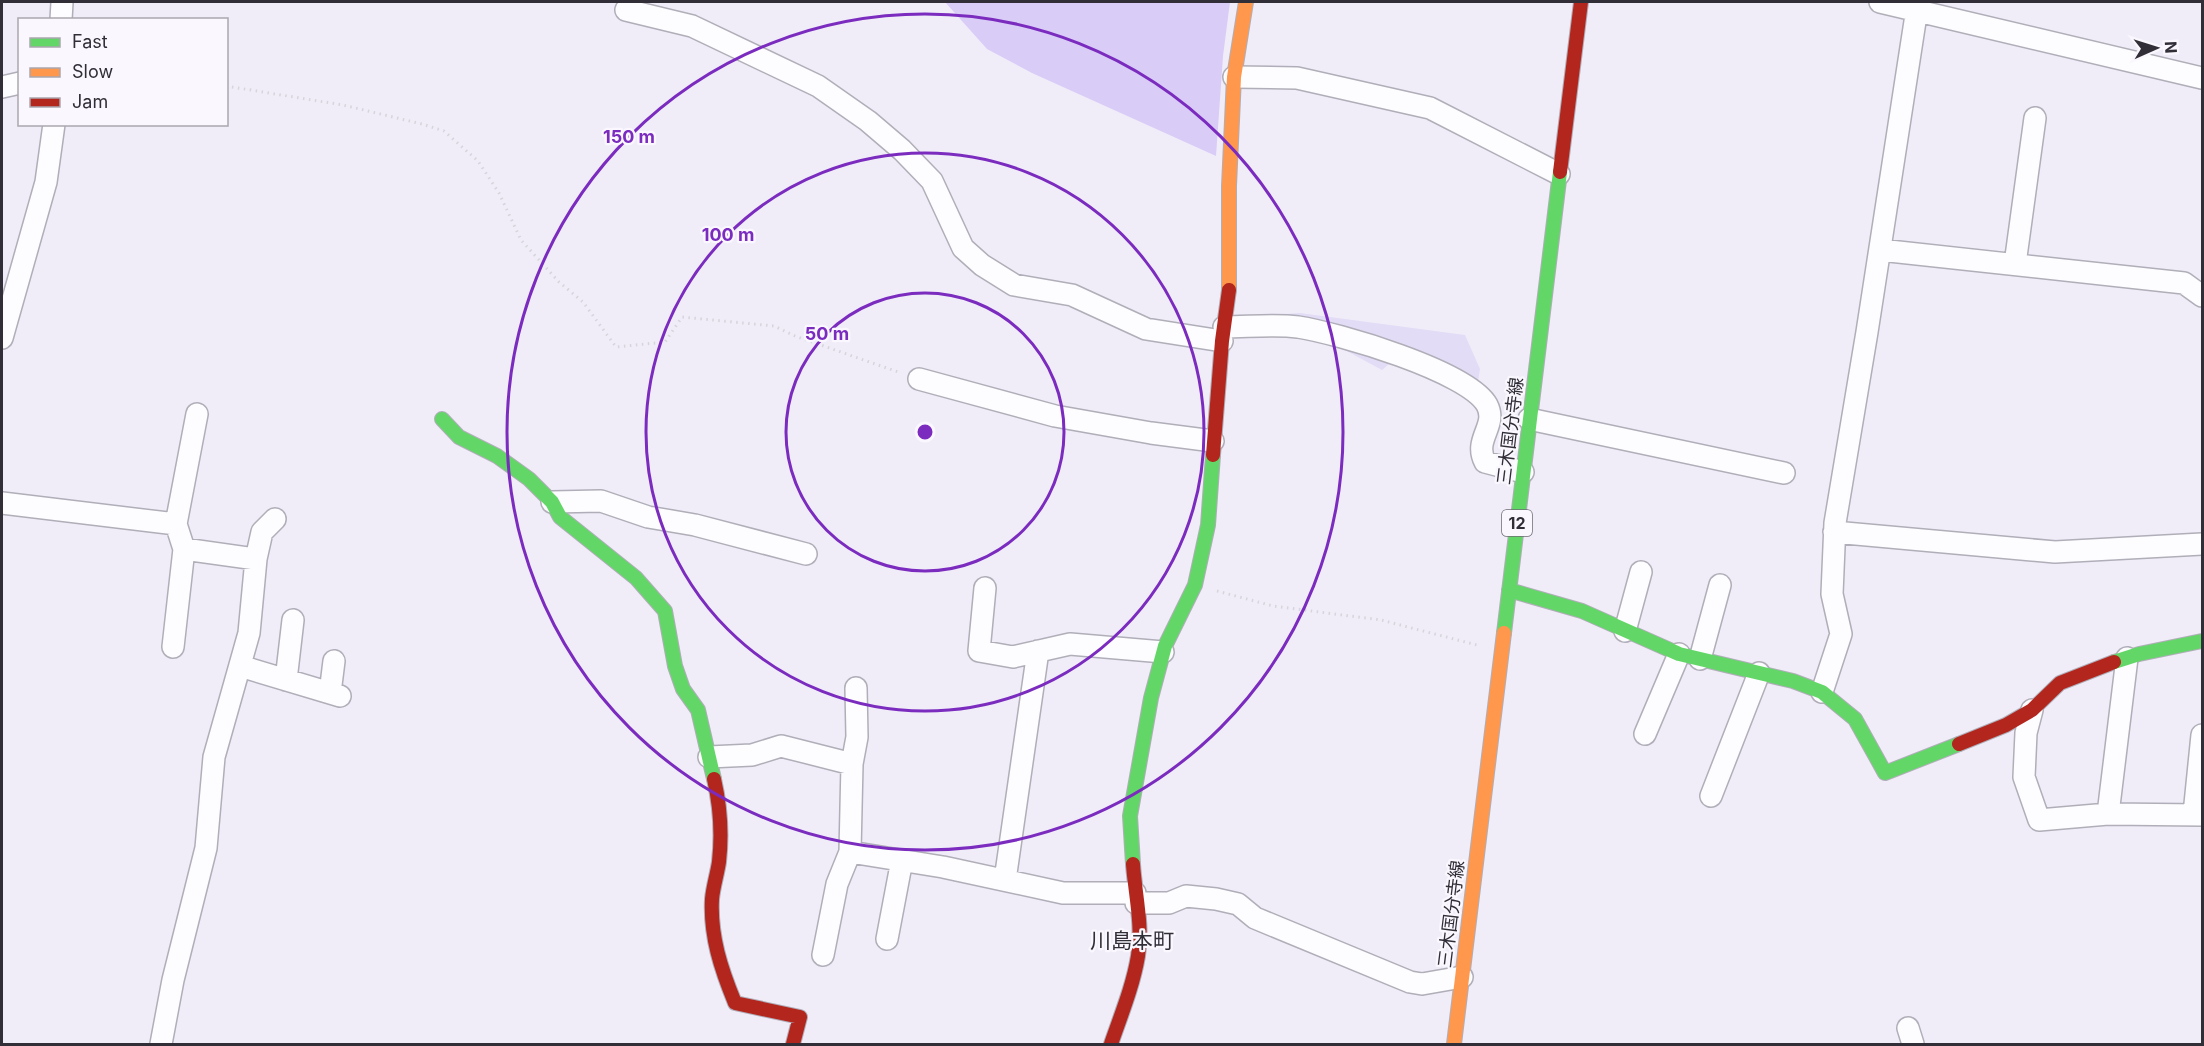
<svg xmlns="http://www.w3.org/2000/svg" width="2204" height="1046" font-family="Inter,'Noto Sans JP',sans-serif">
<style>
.green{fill:#e3dcf6}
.water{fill:#d9ccf7}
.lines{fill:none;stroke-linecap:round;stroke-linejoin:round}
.street-casing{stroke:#b0aeb8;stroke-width:24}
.fast-casing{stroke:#b0aeb8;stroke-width:16}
.slow-casing{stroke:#b0aeb8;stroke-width:16}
.jam-casing{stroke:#b0aeb8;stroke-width:16}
.path{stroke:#d6d5d9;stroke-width:3;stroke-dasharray:1.5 4.5;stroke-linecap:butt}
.street{stroke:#fdfcfe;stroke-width:21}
.fast{stroke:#63d668;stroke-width:14}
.slow{stroke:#ff974d;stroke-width:14}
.jam{stroke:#b3261e;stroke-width:14}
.ring{fill:none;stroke:#7b2cbf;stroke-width:3}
.labels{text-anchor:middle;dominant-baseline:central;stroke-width:4.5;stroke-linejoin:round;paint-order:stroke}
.shield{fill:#faf8fe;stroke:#6d6b73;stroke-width:1.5}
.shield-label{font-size:16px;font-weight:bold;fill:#312e38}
.street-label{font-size:18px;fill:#312e38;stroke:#faf8fe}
.quarter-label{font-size:21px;fill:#312e38;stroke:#faf8fe}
.centre{fill:#7b2cbf;stroke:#faf8fe;stroke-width:3}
.ring-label{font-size:18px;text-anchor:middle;font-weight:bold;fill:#7b2cbf;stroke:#faf8fe;stroke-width:4.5;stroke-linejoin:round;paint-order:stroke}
</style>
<rect width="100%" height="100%" fill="#f0edf9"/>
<path class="green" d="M 1300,313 L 1465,335 L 1480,369 L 1477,388 L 1403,352 L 1382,370 L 1317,335 L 1271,315 Z"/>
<path class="water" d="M 945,2 L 1230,2 L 1223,56 L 1216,156 L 1032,73 L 987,49 Z"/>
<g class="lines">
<defs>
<path id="street" d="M 1880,2 L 2202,78
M 626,10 L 692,26 L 818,86 L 868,121 L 902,150 L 932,181 L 963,248 L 982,265 L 1014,285 L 1072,295 L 1146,329 L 1222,341
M 61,20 L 62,2
M 1234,77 L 1297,78 L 1430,108 L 1559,174
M 2,87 L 20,83
M 1880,250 L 2184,283 L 2202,296
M 2015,264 L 2035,118
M 1224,327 C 1248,327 1274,324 1298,327 C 1337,333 1468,371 1487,405 C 1498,426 1473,439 1485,462 L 1523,472
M 2,338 L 46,182 L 54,124
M 919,379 L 1055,416 L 1151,433 L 1213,441
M 1529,419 L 1784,473
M 552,502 L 601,501 L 648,517 L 695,525 L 806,554
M 2,503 L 176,524
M 1834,532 L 2055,552 L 2202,544
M 184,549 L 256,559
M 985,588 L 979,651 L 1013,657 L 1070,644 L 1163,652
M 1625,631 L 1641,572
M 173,647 L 184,549 L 176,524 L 197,414
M 1700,659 L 1720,585
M 240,666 L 340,696
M 286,680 L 293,620
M 1822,692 L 1841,634 L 1832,594 L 1835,523 L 1867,332 L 1918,2
M 330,693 L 334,661
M 2032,710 L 2026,733 L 2024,777 L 2039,820 L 2108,814 L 2202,815
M 1645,734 L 1679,654
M 709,757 L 752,755 L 781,746 L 852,764
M 1711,796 L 1759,673
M 2108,814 L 2127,658
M 2194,814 L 2202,735
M 850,852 L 943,867 L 1063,893 L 1135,893
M 1005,880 L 1038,651
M 1136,903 L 1169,903 L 1186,896 L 1216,899 L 1238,904 L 1255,918 L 1410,982 L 1422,984 L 1462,977
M 887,939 L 902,860
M 823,955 L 837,884 L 850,852 L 852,764 L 857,737 L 856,688
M 1908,1028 L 1913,1044
M 161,1044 L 173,980 L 206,848 L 214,757 L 249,633 L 256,559 L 262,532 L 275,519"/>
<path id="fast" d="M 442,419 L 459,437 L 497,456 L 529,479 L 552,502 L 560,517 L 636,578 L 665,611 L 675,666 L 683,689 L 698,710 L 714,779
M 1509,590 L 1582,611 L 1679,654 L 1793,681 L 1822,692 L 1855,719 L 1885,773 L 1959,744
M 1504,633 L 1560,172
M 2114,662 L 2139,654 L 2202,641
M 1133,864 L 1130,816 L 1151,698 L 1165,646 L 1195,585 L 1208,525 L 1213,455"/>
<path id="slow" d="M 1229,290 L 1229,186 L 1234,77 L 1246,2
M 1454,1044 L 1504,633"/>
<path id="jam" d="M 1560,172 L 1581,2
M 1213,455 L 1222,341 L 1229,290
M 1959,744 L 2006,725 L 2032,710 L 2060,683 L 2114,662
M 714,779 C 720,805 722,835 719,862 C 717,875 713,887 712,899 C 710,936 721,969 735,1003 L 800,1017 L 793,1044
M 1111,1044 C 1121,1015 1133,986 1138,956 C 1143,925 1135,894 1133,864"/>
</defs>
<use href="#street" class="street-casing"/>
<use href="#fast" class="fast-casing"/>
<use href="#slow" class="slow-casing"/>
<use href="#jam" class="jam-casing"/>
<path class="path" d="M 226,86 L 343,105 L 422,124 L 444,131 L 478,161 L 499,193 L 521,240 L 559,282 L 583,302 L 616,347 L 665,342 L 682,317 L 774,326 L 795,336 L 901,373
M 1217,591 L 1273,606 L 1381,620 L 1477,645"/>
<use href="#street" class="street"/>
<use href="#fast" class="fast"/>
<use href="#slow" class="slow"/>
<use href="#jam" class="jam"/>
</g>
<g class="ring">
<circle cx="925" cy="432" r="139"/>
<circle cx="925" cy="432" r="279"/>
<circle cx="925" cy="432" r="418"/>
</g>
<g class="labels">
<rect class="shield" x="1502" y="510" width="30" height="26" rx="4.5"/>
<g class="shield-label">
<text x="1517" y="523">12</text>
</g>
<g class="street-label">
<text transform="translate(1510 431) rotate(-83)">三木国分寺線</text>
<text transform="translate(1451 914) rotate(-83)">三木国分寺線</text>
</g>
<g class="quarter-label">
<text x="1132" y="940">川島本町</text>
</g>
</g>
<circle cx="925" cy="432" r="9" class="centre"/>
<g class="ring-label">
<text x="629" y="143">150 m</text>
<text x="728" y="241">100 m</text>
<text x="827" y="340">50 m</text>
</g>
<rect width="2204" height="1046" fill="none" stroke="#312e38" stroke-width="6"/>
<rect x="18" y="18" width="210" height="108" fill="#faf8fe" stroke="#aaa7af" stroke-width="1.5"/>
<rect x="30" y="38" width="30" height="9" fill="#63d668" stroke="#aaa7af" stroke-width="1.5"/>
<text x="72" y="48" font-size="18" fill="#312e38">Fast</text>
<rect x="30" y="68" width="30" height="9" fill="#ff974d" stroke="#aaa7af" stroke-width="1.5"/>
<text x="72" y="78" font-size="18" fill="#312e38">Slow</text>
<rect x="30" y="98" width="30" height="9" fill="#b3261e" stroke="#aaa7af" stroke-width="1.5"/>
<text x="72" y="108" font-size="18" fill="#312e38">Jam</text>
<g transform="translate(2156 48) rotate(87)" stroke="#faf8fe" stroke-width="4.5" paint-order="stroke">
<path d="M0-4.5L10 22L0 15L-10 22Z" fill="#312e38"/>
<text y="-9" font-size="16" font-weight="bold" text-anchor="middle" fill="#312e38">N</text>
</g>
</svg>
